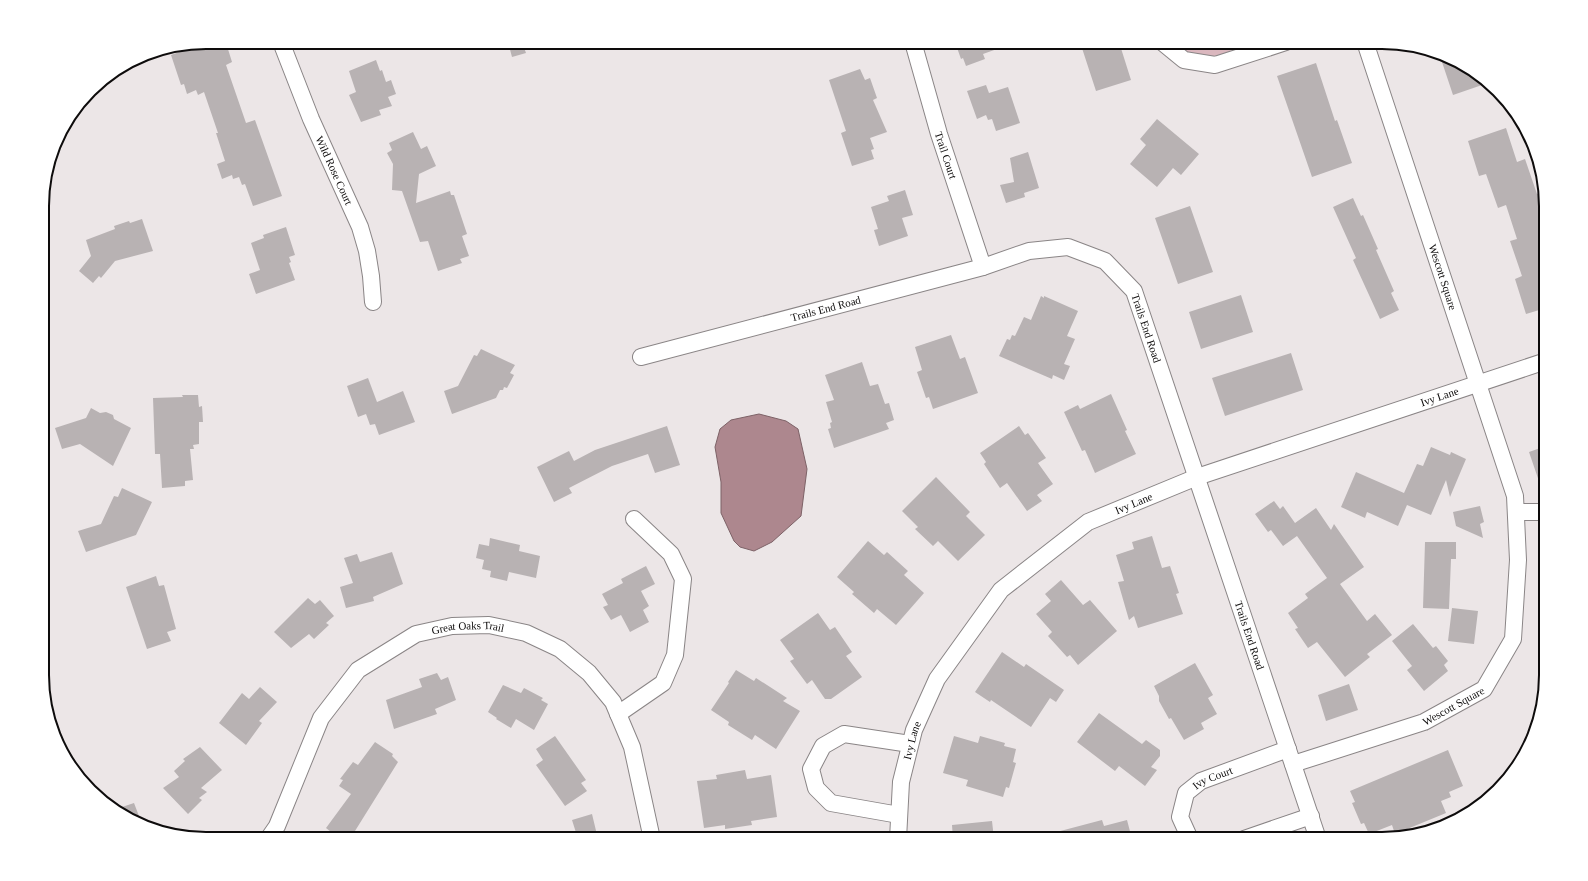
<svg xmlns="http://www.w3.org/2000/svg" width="1588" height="881" font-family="'Times New Roman',serif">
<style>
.green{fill:#dab7be}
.water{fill:#ad878e;stroke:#7d6267}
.building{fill:#b8b2b3}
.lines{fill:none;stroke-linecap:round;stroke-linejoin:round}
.street-casing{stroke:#8a8586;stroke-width:18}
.street{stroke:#fff;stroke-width:16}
.labels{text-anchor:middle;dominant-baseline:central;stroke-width:3;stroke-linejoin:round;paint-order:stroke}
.street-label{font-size:11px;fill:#0e0c0c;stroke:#fff}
.rim{fill:none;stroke:#0e0c0c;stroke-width:2}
</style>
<rect width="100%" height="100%" fill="#ece6e7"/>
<path class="green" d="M 1162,42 L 1228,42 L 1233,59 L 1215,65 Z"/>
<path class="water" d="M 759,414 L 786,421 L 798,429 L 807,469 L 801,516 L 772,542 L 754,551 L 740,547 L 734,541 L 721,513 L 721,482 L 715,447 L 720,429 L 731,420 Z"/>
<path class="building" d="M 206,42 L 219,42 L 221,48 L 227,46 L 232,62 L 226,65 L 246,123 L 255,120 L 282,196 L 253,206 L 245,184 L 242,185 L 239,177 L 233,179 L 232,175 L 222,179 L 217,164 L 225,161 L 216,133 L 218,133 L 204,92 L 198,95 L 196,90 L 187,94 L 184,84 L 181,85 L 171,55 L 182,51 L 180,47 Z
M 508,42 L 522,42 L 526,53 L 512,57 Z
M 955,42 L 1010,42 L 1011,44 L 983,54 L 985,59 L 966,66 L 963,58 L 961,59 Z
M 1080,42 L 1119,42 L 1131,80 L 1096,91 Z
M 1439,53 L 1464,64 L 1485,84 L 1453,95 Z
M 376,60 L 380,71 L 382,70 L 386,82 L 391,80 L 396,94 L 388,97 L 392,106 L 379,110 L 381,115 L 361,122 L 349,95 L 356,92 L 349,71 Z
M 1316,63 L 1335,121 L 1337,120 L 1352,163 L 1312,177 L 1277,76 Z
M 860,69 L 865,80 L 870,78 L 877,98 L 873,100 L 887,132 L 870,138 L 874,149 L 871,150 L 874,159 L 852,166 L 841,133 L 846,131 L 829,80 Z
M 986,85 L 989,93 L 1008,87 L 1020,123 L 996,131 L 992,119 L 988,120 L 986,115 L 977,119 L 967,91 Z
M 1157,119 L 1199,154 L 1181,175 L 1173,168 L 1157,187 L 1130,164 L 1146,145 L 1140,139 Z
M 1506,128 L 1517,162 L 1525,159 L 1537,194 L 1545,192 L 1546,195 L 1546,308 L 1526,314 L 1515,279 L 1522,276 L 1510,241 L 1517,239 L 1506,205 L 1498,208 L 1486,174 L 1479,176 L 1468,141 Z
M 413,132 L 421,149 L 427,146 L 436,166 L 419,174 L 416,203 L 450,191 L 451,195 L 454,195 L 467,234 L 462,236 L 469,256 L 460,259 L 462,263 L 438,271 L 428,241 L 420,242 L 402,191 L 392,190 L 393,164 L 387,153 L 392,150 L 389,143 Z
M 1028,152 L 1039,188 L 1024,193 L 1025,197 L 1006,203 L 1000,185 L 1014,182 L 1010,158 Z
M 905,190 L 913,215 L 902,218 L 908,236 L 879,246 L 874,230 L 878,229 L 871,207 L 889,201 L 887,196 Z
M 1353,198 L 1361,216 L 1363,215 L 1378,249 L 1376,250 L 1394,291 L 1391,293 L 1399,310 L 1380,319 L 1353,260 L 1356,258 L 1333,207 Z
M 1190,206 L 1213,272 L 1178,284 L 1155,218 Z
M 142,219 L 153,251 L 115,261 L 101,278 L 99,276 L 93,283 L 79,271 L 91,256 L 86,240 L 115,229 L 114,226 L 129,221 L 130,223 Z
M 286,227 L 295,255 L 289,257 L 291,262 L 289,263 L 295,280 L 256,294 L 249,274 L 260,270 L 251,243 L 264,238 L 263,235 Z
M 1241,295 L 1253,332 L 1201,349 L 1189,312 Z
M 1041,296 L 1044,298 L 1044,296 L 1078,311 L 1067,336 L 1075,339 L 1064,364 L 1070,366 L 1064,380 L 1053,375 L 1052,379 L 999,356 L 1007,339 L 1010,340 L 1012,335 L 1015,336 L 1024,317 L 1031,320 Z
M 951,335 L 960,359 L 965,357 L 978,393 L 933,409 L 929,397 L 926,398 L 917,372 L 922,370 L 915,347 Z
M 481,349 L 515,365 L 510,373 L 514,375 L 507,388 L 504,387 L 503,390 L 500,390 L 496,398 L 452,414 L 444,391 L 458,386 L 474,355 L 477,356 Z
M 1291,353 L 1303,390 L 1225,416 L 1212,378 Z
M 862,362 L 870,386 L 878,384 L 885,404 L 889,403 L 894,420 L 886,423 L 889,429 L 834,448 L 828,429 L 831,428 L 830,423 L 832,422 L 826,402 L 834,400 L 825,375 Z
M 368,378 L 377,402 L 403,391 L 415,422 L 379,435 L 375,424 L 370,425 L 366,414 L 358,417 L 347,386 Z
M 1111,394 L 1127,430 L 1125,431 L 1136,454 L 1095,473 L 1085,450 L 1082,451 L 1064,412 L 1078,405 L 1080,409 Z
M 182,395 L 198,395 L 199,407 L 202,406 L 203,422 L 199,422 L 199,444 L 193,445 L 194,449 L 190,449 L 193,480 L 185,481 L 185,486 L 162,488 L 160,454 L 155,454 L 153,398 L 183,397 Z
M 91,408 L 100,413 L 106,412 L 113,415 L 114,419 L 131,428 L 113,466 L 80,444 L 62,449 L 55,428 L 86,418 Z
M 667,426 L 680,465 L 655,473 L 648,454 L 612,466 L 569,488 L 572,493 L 554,502 L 537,467 L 569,451 L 574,461 L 595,450 Z
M 1019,426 L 1025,435 L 1028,433 L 1046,458 L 1038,463 L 1053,484 L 1037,495 L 1042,501 L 1027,511 L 1007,483 L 1000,488 L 984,464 L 986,462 L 980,453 Z
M 1546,446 L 1546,492 L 1543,493 L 1529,452 Z
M 1431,447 L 1450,455 L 1451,452 L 1466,459 L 1450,497 L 1446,480 L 1431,515 L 1407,505 L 1398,526 L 1367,512 L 1365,518 L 1341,507 L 1356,472 L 1404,493 L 1417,464 L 1423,466 Z
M 936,477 L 970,512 L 966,516 L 985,535 L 958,561 L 938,541 L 933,546 L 915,529 L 918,527 L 902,511 Z
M 122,488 L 152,502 L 136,535 L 86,552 L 78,531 L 101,524 L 114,496 L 118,497 Z
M 1274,501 L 1280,509 L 1283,506 L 1295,523 L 1316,508 L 1331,530 L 1334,524 L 1364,567 L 1340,584 L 1367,621 L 1375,614 L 1392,635 L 1367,654 L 1370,657 L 1345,677 L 1317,642 L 1308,648 L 1295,629 L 1298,628 L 1288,613 L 1308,598 L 1305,594 L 1327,578 L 1297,536 L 1283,546 L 1271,530 L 1268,532 L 1255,514 Z
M 1480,506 L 1484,522 L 1480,524 L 1483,538 L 1456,526 L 1453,512 Z
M 1152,536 L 1162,568 L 1170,566 L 1179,593 L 1176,594 L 1183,614 L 1138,628 L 1134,616 L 1129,620 L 1118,582 L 1124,581 L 1116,555 L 1134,549 L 1132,542 Z
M 490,538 L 520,545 L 519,551 L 540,556 L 536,578 L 509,572 L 507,581 L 490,577 L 491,571 L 482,569 L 484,560 L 476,558 L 479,544 L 489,546 Z
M 868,541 L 884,555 L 887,552 L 908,571 L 904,575 L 924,593 L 896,625 L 877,609 L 874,613 L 852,594 L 854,592 L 837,577 Z
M 1425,542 L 1456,542 L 1456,559 L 1451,559 L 1449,609 L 1423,608 Z
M 392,552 L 403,584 L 373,597 L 374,601 L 346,608 L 340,587 L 353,583 L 344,558 L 357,554 L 360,562 Z
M 646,566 L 655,584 L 641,591 L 649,606 L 643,610 L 649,622 L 630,632 L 621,615 L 611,620 L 603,607 L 608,605 L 602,594 L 623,583 L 621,579 Z
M 156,576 L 159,586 L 164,585 L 176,629 L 167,632 L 171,641 L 147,649 L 126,587 Z
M 1061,580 L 1083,605 L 1090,600 L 1117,631 L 1078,665 L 1070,655 L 1067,657 L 1048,636 L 1052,632 L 1036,614 L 1051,601 L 1045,594 Z
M 308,598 L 315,604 L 320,600 L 334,616 L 326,623 L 329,625 L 314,639 L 309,634 L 291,648 L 274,632 Z
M 1452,608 L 1478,611 L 1474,644 L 1448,641 Z
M 818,613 L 830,630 L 835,627 L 852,652 L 846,656 L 862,677 L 831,699 L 825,699 L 812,680 L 807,684 L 790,661 L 794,659 L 780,640 Z
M 1413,624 L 1433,648 L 1436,646 L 1448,661 L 1444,665 L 1448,671 L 1424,691 L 1407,670 L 1412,666 L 1392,641 Z
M 1002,652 L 1024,667 L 1026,664 L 1064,690 L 1056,702 L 1050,698 L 1031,727 L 991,700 L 990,702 L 975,692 Z
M 1195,663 L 1213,695 L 1208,698 L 1217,714 L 1201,723 L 1204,729 L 1184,740 L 1171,718 L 1169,719 L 1159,701 L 1159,696 L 1154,686 Z
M 736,670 L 754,681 L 756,678 L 787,698 L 783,701 L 800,711 L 776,749 L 755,735 L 752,740 L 728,725 L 729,722 L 711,710 L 729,683 L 728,682 Z
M 437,673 L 441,680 L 448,677 L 456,700 L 435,709 L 437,714 L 394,729 L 386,700 L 422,687 L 419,679 Z
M 1349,684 L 1358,710 L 1326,721 L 1318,695 Z
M 503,685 L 521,693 L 524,688 L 543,698 L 541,700 L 548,704 L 534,730 L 516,719 L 511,728 L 496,719 L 497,718 L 488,712 Z
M 260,687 L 277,702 L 259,721 L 262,723 L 246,745 L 219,723 L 242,693 L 249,699 Z
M 1099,713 L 1142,744 L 1146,740 L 1160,750 L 1160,756 L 1151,767 L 1157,770 L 1145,786 L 1119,766 L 1115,771 L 1077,742 Z
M 555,736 L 586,780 L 581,783 L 587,791 L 565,806 L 536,765 L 543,760 L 536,749 Z
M 954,736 L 978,743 L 980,736 L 1005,743 L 1004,746 L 1016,749 L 1013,762 L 1016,763 L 1009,788 L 1006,787 L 1003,797 L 966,786 L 968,780 L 943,773 Z
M 375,742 L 393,754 L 392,756 L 398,762 L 350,839 L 340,839 L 326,828 L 351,794 L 339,786 L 343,780 L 340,779 L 353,762 L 358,765 Z
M 200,747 L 222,770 L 201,788 L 207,792 L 199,798 L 202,800 L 188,814 L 163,788 L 179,777 L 174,771 L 185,761 L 183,759 Z
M 1448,750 L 1463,786 L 1449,792 L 1451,797 L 1441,801 L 1446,813 L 1395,834 L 1392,825 L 1369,834 L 1364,823 L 1361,824 L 1352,803 L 1355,802 L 1350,791 Z
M 745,770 L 747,779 L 771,775 L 777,817 L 751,821 L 752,825 L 725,829 L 725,825 L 704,828 L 697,781 L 717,779 L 716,775 Z
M 134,803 L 142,824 L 124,817 L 116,809 Z
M 592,814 L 598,839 L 578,839 L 572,820 Z
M 1102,820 L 1104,826 L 1127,820 L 1132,839 L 1049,839 L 1049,834 Z
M 992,821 L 994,839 L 953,839 L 952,825 Z"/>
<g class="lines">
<defs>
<g id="street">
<path id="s1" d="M 281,42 L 311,119 L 360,227 L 367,251 L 371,276 L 373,302"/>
<path id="s2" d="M 913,42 L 939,134 L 983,267"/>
<path d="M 1162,42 L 1184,60 L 1215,65 L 1286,42"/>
<path id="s3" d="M 641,357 L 983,267 L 1029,251 L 1068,247 L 1105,261 L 1134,291 L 1318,839"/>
<path d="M 1516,512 L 1546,512"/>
<path d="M 618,714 L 663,683 L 675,655 L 683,579 L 671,554 L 634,519"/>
<path id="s4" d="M 1293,764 L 1424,722 L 1484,689 L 1513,639 L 1518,560 L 1515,496 L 1365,42"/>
<path d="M 899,815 L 831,803 L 816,788 L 811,769 L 823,746 L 844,734 L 910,744"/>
<path id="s5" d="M 268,839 L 277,826 L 321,718 L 358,670 L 416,634 L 452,626 L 489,625 L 526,633 L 560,649 L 589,673 L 613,702 L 632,747 L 652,839"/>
<path id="s6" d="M 898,839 L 901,782 L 914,730 L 937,679 L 1001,590 L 1088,522 L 1197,477 L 1546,361"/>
<path id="s7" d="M 1190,839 L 1180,817 L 1186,793 L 1201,781 L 1288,749"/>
<path d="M 1244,839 L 1311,816"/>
</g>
</defs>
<use href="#street" class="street-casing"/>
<use href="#street" class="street"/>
</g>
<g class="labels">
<g class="street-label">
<text stroke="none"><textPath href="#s2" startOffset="118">Trail Court</textPath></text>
<text stroke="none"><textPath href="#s1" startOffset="139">Wild Rose Court</textPath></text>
<text transform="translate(1443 277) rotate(72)">Wescott Square</text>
<text stroke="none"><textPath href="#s3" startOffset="191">Trails End Road</textPath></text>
<text stroke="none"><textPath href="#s3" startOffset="562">Trails End Road</textPath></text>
<text stroke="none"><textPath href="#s6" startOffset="760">Ivy Lane</textPath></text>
<text stroke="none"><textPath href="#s6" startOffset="436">Ivy Lane</textPath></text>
<text stroke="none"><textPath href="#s5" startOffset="314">Great Oaks Trail</textPath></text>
<text stroke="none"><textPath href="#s3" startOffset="886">Trails End Road</textPath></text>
<text stroke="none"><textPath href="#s4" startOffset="171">Wescott Square</textPath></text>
<text stroke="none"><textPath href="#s6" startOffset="100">Ivy Lane</textPath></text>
<text stroke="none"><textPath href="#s7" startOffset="80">Ivy Court</textPath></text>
</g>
</g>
<path d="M0 0H1588V881H0ZM206 49H1382A157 157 0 0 1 1539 206V675A157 157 0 0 1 1382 832H206A157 157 0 0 1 49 675V206A157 157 0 0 1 206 49Z" fill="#fff" fill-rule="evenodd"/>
<path class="rim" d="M206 49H1382A157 157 0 0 1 1539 206V675A157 157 0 0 1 1382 832H206A157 157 0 0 1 49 675V206A157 157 0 0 1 206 49Z"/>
</svg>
